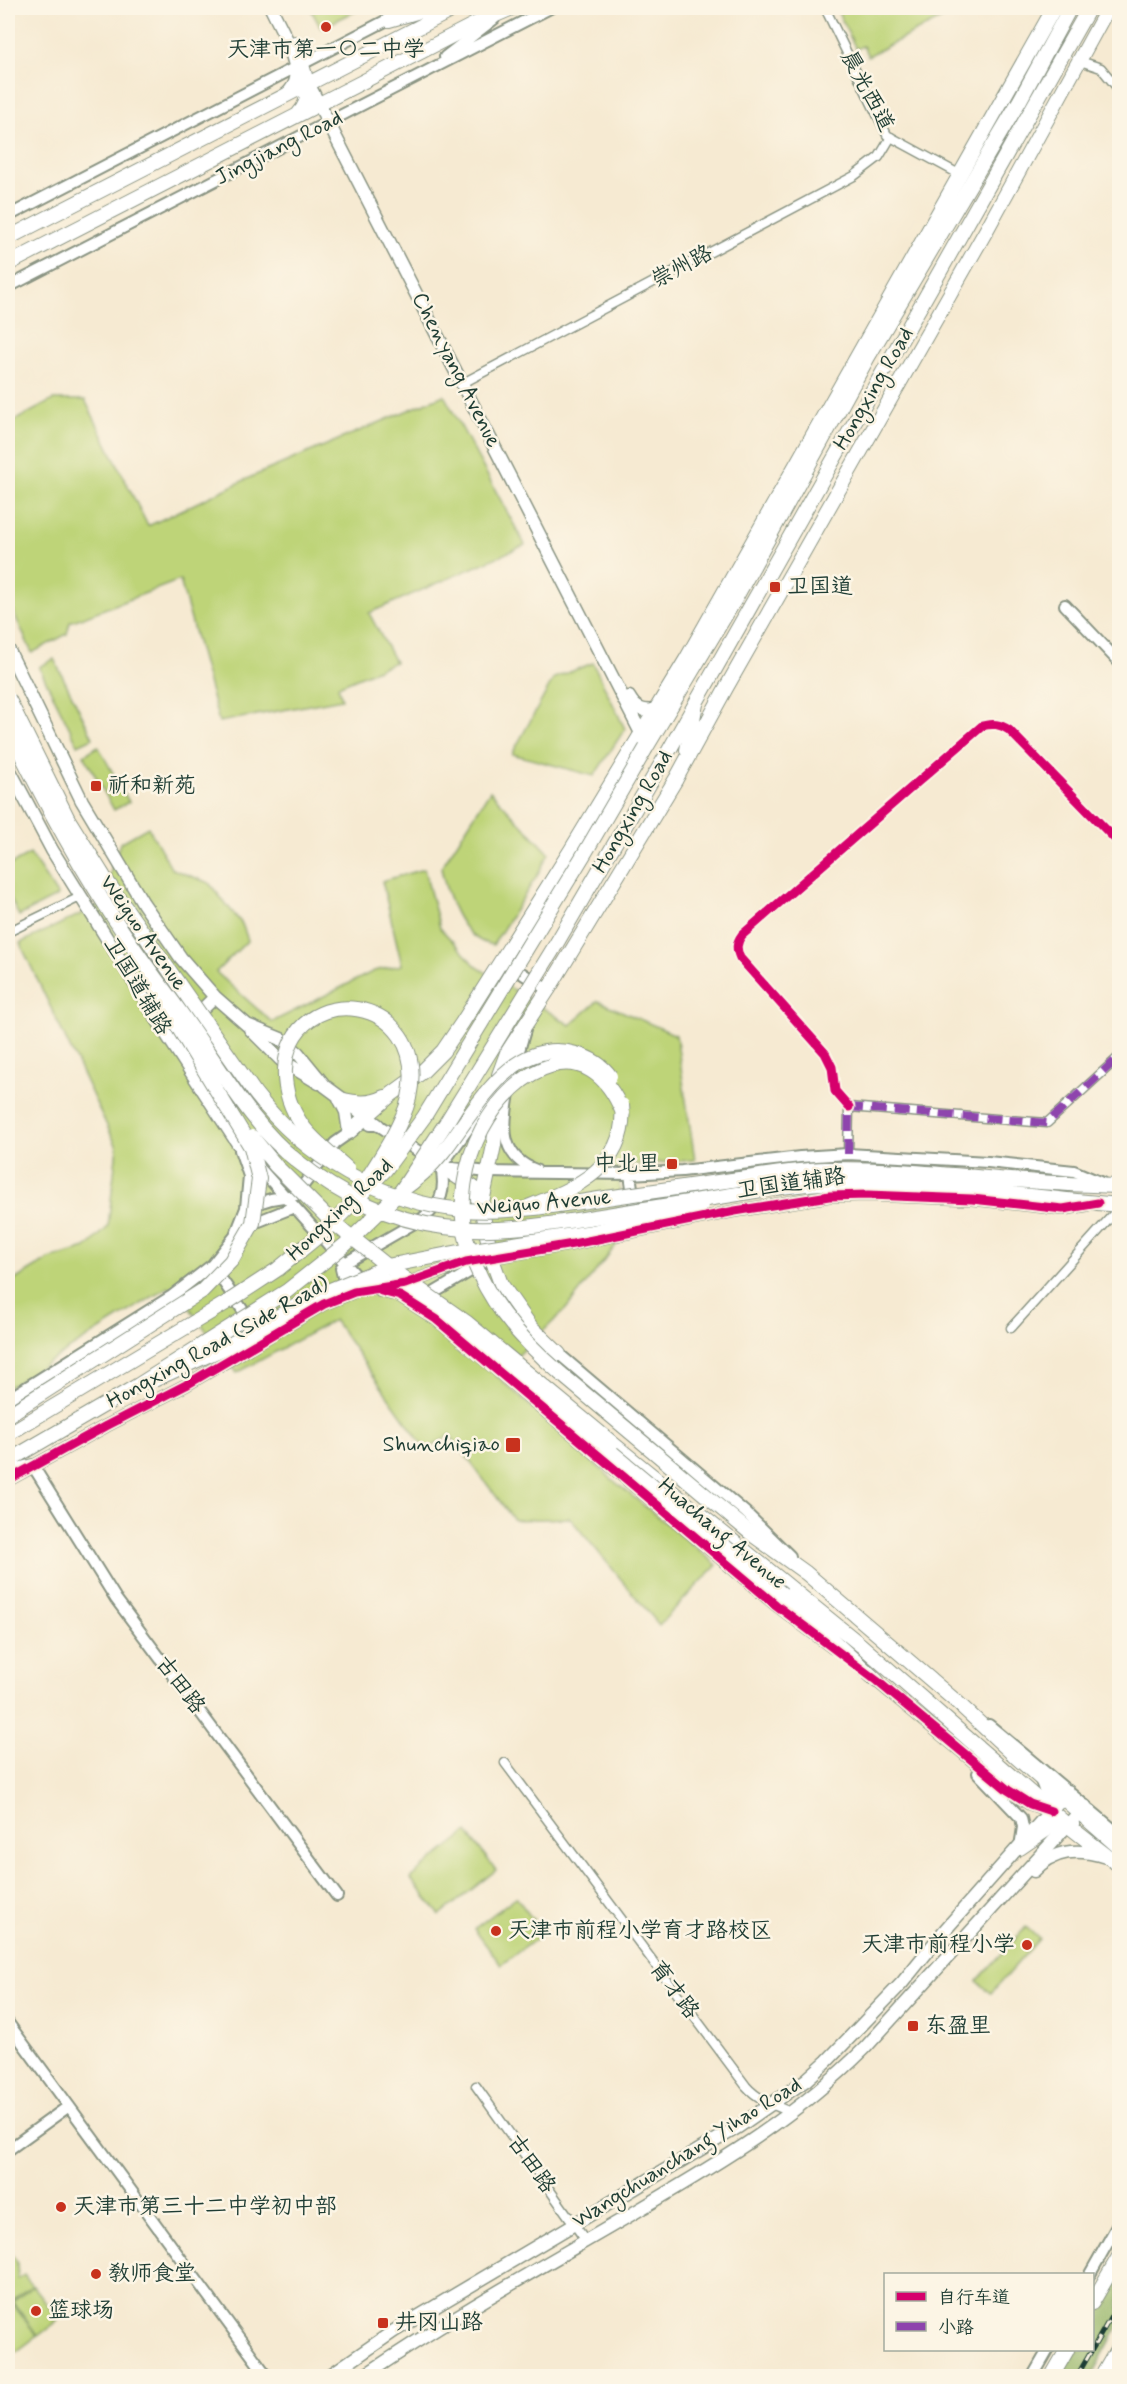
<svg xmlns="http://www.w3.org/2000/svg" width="1127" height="2384" font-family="Mynerve,'LXGW WenKai TC',sans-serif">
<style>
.green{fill:#bed478;stroke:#6e8856;stroke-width:1.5}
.forest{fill:#96b668;stroke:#5a7a4e;stroke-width:1.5}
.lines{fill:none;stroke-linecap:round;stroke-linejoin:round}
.minor-casing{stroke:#8a9483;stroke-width:11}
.tertiary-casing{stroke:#8a9483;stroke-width:14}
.secondary-casing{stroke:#8a9483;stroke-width:15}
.primary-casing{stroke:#8a9483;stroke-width:16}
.trunk-casing{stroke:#8a9483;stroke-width:16}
.minor{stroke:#fff;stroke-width:8}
.tertiary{stroke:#fff;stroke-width:10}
.secondary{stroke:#fff;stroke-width:12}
.primary{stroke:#fff;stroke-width:14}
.trunk{stroke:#fff;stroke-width:14}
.rail-casing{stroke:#1f3d34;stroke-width:5}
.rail{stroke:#fcf5e5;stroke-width:3;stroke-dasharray:9;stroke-linecap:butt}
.primary-bridge-casing{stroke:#8a9483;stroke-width:16;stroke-linecap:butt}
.trunk-bridge-casing{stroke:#8a9483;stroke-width:16;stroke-linecap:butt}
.primary-bridge{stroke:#fff;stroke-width:14}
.trunk-bridge{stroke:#fff;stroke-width:14}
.quiet{stroke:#8e44ad;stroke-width:8;stroke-dasharray:15 8;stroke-linecap:butt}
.cycleway-casing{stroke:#fcf5e5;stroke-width:13}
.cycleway{stroke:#d6006c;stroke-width:9}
.poi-dot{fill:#c8321e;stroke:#fcf5e5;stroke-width:2}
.labels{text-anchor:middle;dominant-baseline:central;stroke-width:5;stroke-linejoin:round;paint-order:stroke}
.poi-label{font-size:22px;fill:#1f3d34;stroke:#fcf5e5;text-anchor:start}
.street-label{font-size:22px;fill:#1f3d34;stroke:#fcf5e5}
</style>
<rect width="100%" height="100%" fill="#fcf5e5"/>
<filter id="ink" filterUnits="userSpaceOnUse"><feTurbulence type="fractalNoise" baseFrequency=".0167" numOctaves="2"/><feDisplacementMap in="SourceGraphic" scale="12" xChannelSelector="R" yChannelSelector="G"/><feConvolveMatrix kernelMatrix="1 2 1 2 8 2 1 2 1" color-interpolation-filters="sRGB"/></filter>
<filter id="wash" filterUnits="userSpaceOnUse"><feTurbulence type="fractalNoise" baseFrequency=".008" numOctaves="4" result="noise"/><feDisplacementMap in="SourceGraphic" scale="24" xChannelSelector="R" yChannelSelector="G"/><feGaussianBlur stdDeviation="1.35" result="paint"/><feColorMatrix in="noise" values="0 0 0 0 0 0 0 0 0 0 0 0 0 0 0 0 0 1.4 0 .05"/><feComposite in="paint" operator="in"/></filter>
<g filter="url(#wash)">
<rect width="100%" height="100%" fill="#f6ead2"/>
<path class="green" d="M 310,8 L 362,8 L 321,28 Z
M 836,8 L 962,8 L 868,56 L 863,46 L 856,49 Z
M 444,395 L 525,545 L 369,613 L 395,662 L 338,686 L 342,699 L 219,722 L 180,580 L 70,622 L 67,634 L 32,653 L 8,600 L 8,424 L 53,400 L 85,400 L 148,526 L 251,477 Z
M 54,659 L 93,738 L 78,745 L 39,667 Z
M 593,663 L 625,729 L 594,776 L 512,754 L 554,678 Z
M 98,746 L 129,802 L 114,810 L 84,755 Z
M 490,791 L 549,853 L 538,874 L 493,945 C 460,940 447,896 441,868 Z
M 148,827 L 172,869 L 209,883 L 242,924 L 248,940 L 216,972 L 272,1022 L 374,971 L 402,965 L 382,881 L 424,869 L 440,928 L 477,967 L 570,1025 L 598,1001 L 676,1035 L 695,1160 L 619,1166 L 621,1239 L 566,1309 L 497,1376 L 614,1481 L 717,1565 L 659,1625 L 570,1518 L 514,1520 L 450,1435 L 426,1450 L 334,1320 L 237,1373 L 184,1300 L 168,1287 L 8,1388 L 8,1284 L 49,1259 L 86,1248 L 108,1227 L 117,1147 L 20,943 L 100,905 L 120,843 Z
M 30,854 L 58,896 L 19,916 L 8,893 L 8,866 Z
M 467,1832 L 496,1870 L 440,1915 L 410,1878 Z
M 516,1897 L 543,1933 L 501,1965 L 474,1929 Z
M 1026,1927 L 1039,1939 L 991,1993 L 977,1981 Z
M 8,2248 L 17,2262 L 18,2279 L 24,2275 L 32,2286 L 8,2304 Z
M 33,2286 L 59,2320 L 38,2336 L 13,2302 Z
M 12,2303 L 37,2336 L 16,2352 L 8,2340 L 8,2306 Z"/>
<path class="forest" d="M 1119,2272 L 1119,2325 L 1091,2376 L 1061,2376 L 1076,2350 L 1092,2350 L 1093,2320 Z"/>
</g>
<g filter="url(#ink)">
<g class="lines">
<defs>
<path id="minor" d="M 825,8 L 887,135 L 959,174
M 1080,61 L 1101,68 L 1120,91
M 463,383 L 854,176 L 879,157 L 891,137
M 8,932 L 82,896
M 849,1107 L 835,1091 L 832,1067 L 825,1053 L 740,958 C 736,949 736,943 742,935 L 982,726 C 993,723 1000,724 1009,730 L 1120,844
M 848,1154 L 849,1107 L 1047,1123 L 1120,1056
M 1011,1328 L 1120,1207
M 505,1763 L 746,2086 C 758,2100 776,2106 793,2113
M 476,2086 L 586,2241"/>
<path id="tertiary" d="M 445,57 L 494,19
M 8,216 L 393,17
M 8,287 L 550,8
M 1065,605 L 1120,663
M 509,965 L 548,990
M 525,1030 C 517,1055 500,1118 507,1141 C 511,1155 522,1165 536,1170
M 238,1144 L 362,1282
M 441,1166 L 488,1101
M 444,1167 L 488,1172 L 630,1174 L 682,1171 L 800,1157 L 848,1154 L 988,1162 L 1074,1171 L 1102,1183
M 630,1174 L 636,1216
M 296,1195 L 335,1143 L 355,1129
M 252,1205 L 271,1199 L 289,1196
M 246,1224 L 259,1221 L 294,1207
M 214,1268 L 259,1334
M 339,1289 L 344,1281 L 341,1268 L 345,1263 L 423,1218 C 442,1204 446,1190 441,1166 L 378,1125 L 370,1125
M 380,1291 L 400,1296 L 436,1319 L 776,1605 L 833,1648
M 425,1298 L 481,1265
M 559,1354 L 745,1512 L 790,1556
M 8,1399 L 172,1296 L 212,1265 L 235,1236 L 246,1208 L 249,1176 L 240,1150
M 33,1466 L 116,1599 L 337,1896
M 8,1480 L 106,1426 L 186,1385 L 324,1304 L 354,1292 L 405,1284 L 466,1262 L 573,1244 L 735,1211 L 829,1196 L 868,1195 L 972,1199 L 1063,1209 L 1087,1205
M 872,1677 L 1008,1790 L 1030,1804 L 1047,1810
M 989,1725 L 1120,1835
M 978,1773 L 1021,1818 L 1023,1827 L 1020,1847
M 8,2023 L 267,2376
M 8,2150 L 69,2106
M 1090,2274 L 1120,2221
M 1033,2376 L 1048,2350"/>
<path id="secondary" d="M 271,8 L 295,56
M 308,83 L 641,733
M 286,95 C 302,80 296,70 291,51
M 8,649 L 82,801 L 143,903 L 181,958 L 215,997 L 247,1025 L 281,1039 L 298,1053 L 325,1086 L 378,1125
M 629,697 C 635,708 642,712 655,710
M 8,767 L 52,850 L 165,1032 L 238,1144
M 250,1029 L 281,1060 L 319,1083
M 181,1030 L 215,997
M 340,1100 L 346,1112 L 349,1132
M 1041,1779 L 1050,1803 L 1051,1817
M 1034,1871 C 1054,1849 1079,1848 1106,1857
M 329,2376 L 394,2331 L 738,2127 L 806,2080 L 827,2061 L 902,1983 L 945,1930 L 1068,1791
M 364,2376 C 452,2316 545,2265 637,2211 C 722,2161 795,2118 865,2048 L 1085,1806"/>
<path id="primary" d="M 389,20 L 430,8
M 295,43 C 301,64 317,96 299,113
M 8,238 L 456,8
M 8,264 L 475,24 L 512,8
M 687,750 L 696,704
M 340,1099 C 356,1103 369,1105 385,1097
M 349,1132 L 392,1094 L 422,1072 L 443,1051 L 462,1023 L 571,850 L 687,658 L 1054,8
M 441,1166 L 474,1188 L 481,1207 L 492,1259 L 501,1284 L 531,1327 L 559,1354
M 739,1179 C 767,1175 796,1170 825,1169 C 924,1168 1021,1185 1120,1186
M 738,1194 C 767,1189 795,1184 824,1183 C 923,1180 1021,1197 1120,1205
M 481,1207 L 494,1145 L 499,1075 L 507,1053 L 548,990 L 676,779 L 726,688 L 987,229 L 1108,8
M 560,1373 L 753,1535 L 806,1573 L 958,1703 L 1016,1757 L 1120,1848
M 612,1443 L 862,1646 L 1066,1824 L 1120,1866
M 782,1594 L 877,1681
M 1020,1848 L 1049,1828 L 1072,1824"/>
<path id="trunk" d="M 646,748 L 734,601 L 868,357 L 1020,100 L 1070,8
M 667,754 L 1089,8
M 8,1434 L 18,1428
M 8,1461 L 137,1386
M 8,1473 L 33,1466
M 1092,2303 L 1120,2255
M 1052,2376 L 1067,2350
M 1102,2376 L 1120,2345"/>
</defs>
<use href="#minor" class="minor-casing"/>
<use href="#tertiary" class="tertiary-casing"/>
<use href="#secondary" class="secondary-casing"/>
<use href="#primary" class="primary-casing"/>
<use href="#trunk" class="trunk-casing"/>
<use href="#minor" class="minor"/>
<use href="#tertiary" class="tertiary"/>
<use href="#secondary" class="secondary"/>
<use href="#primary" class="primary"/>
<use href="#trunk" class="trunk"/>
<defs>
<path id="rail" d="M 1077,2376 L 1120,2301"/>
</defs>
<use href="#rail" class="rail-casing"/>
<use href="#rail" class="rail"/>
<defs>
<path id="primary-bridge" d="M 348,1169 C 333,1155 314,1142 302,1125 C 291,1109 284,1089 285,1069 C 290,977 432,992 409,1098 C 402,1127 376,1164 360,1190
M 401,1191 C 417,1180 430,1168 442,1153 C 475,1112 511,1035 576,1054 C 590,1058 602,1065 610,1076
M 528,1207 C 576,1188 628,1166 622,1105
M 360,1280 L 380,1280 L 406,1288 L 466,1331 L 782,1594
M 560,1373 C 518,1337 482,1296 467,1241 C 457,1206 465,1161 482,1129 C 515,1067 588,1027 623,1113
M 154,1380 L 226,1347 L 308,1299 L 392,1265 L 459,1252 L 593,1232 L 701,1205"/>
<path id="trunk-bridge" d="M 8,698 L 68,819 L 104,877 L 255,1093 C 304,1157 382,1203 463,1210 C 509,1213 554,1206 599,1199 C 645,1192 692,1186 739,1179
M 8,727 C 46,807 89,885 141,958 C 157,981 174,1003 190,1026 C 223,1072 252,1126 297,1161 C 339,1195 390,1220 444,1227 C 497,1234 549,1224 601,1216 C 647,1209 692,1201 738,1194
M 252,1137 L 276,1166 L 330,1220 L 395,1272 L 466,1322 L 612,1443
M 137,1386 L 287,1291 L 346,1244 L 401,1191 L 446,1123 L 552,951 L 667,754
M 8,1415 L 202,1291 L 231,1261 L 253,1223 L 259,1179 L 251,1147 L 155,989
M 18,1428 L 226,1303 L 278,1269 L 328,1228 L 385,1170 L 424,1117 L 586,851 L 646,748"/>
</defs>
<use href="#primary-bridge" class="primary-bridge-casing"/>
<use href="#trunk-bridge" class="trunk-bridge-casing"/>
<use href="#primary-bridge" class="primary-bridge"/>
<use href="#trunk-bridge" class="trunk-bridge"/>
<path class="quiet" d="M 848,1154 L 849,1107 L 1047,1123 L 1120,1056"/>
<defs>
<path id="cycleway" d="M 849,1107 L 835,1091 L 832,1067 L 825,1053 L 740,958 C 736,949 736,943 742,935 L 982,726 C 993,723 1000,724 1009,730 L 1120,844
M 381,1291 L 400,1296 L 436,1319 L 776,1605 L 877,1681 L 1008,1790 L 1030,1804 L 1051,1811
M 8,1480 L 106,1426 L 186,1385 L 324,1304 L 354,1292 L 405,1284 L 466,1262 L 573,1244 L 735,1211 L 829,1196 L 868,1195 L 972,1199 L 1063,1209 L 1098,1203"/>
</defs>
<use href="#cycleway" class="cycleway-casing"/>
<use href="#cycleway" class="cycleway"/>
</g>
</g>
<g class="poi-dot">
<circle cx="326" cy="27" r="6"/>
<rect x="769" y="581" width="12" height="12" rx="3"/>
<rect x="90" y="780" width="12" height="12" rx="3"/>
<rect x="666" y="1158" width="12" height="12" rx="3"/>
<rect x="505" y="1437" width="16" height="16" rx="3"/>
<circle cx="496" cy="1931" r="6"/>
<circle cx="1027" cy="1945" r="6"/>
<rect x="907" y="2020" width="12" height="12" rx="3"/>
<circle cx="61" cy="2207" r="6"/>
<circle cx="96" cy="2274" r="6"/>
<circle cx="36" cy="2311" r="6"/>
<rect x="377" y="2317" width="12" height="12" rx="3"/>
</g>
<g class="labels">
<g class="poi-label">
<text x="326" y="50" text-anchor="middle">天津市第一〇二中学</text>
<text x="787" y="587">卫国道</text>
<text x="108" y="786">祈和新苑</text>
<text x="660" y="1164" text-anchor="end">中北里</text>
<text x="500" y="1445" text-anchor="end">Shunchiqiao</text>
<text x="508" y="1931">天津市前程小学育才路校区</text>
<text x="1015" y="1945" text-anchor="end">天津市前程小学</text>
<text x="925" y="2026">东盈里</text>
<text x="73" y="2207">天津市第三十二中学初中部</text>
<text x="108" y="2274">教师食堂</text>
<text x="48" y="2311">篮球场</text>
<text x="395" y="2323">井冈山路</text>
</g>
<g class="street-label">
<text transform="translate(867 91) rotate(62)">晨光西道</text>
<text transform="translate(279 148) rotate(-27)">Jingjiang Road</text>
<text transform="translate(682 267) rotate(-28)">崇州路</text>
<text transform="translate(456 370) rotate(63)">Chenyang Avenue</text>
<text transform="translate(874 389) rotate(-60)">Hongxing Road</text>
<text transform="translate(633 812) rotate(-60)">Hongxing Road</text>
<text transform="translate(143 933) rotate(55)">Weiguo Avenue</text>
<text transform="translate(137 986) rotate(59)">卫国道辅路</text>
<text transform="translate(791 1184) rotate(-8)">卫国道辅路</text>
<text transform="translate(544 1203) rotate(-5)">Weiguo Avenue</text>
<text transform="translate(340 1210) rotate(-44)">Hongxing Road</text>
<text transform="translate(218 1343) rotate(-29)">Hongxing Road (Side Road)</text>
<text transform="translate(722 1534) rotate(40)">Huachang Avenue</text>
<text transform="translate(180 1685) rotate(53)">古田路</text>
<text transform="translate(674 1990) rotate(53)">育才路</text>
<text transform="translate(687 2153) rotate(-32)">Wangchuanchang Yihao Road</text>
<text transform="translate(531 2164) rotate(55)">古田路</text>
</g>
</g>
<rect width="1127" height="2384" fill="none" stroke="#fcf5e5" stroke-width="30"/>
<rect x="884" y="2273" width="210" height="78" fill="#fcf5e5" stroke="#a4ab9e" stroke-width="1.5"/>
<rect x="896" y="2292" width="30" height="9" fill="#d6006c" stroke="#a4ab9e" stroke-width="1.5"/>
<text x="938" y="2303" font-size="18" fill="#1f3d34">自行车道</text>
<rect x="896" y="2322" width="30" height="9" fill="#8e44ad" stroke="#a4ab9e" stroke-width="1.5"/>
<text x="938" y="2333" font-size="18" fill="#1f3d34">小路</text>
</svg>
